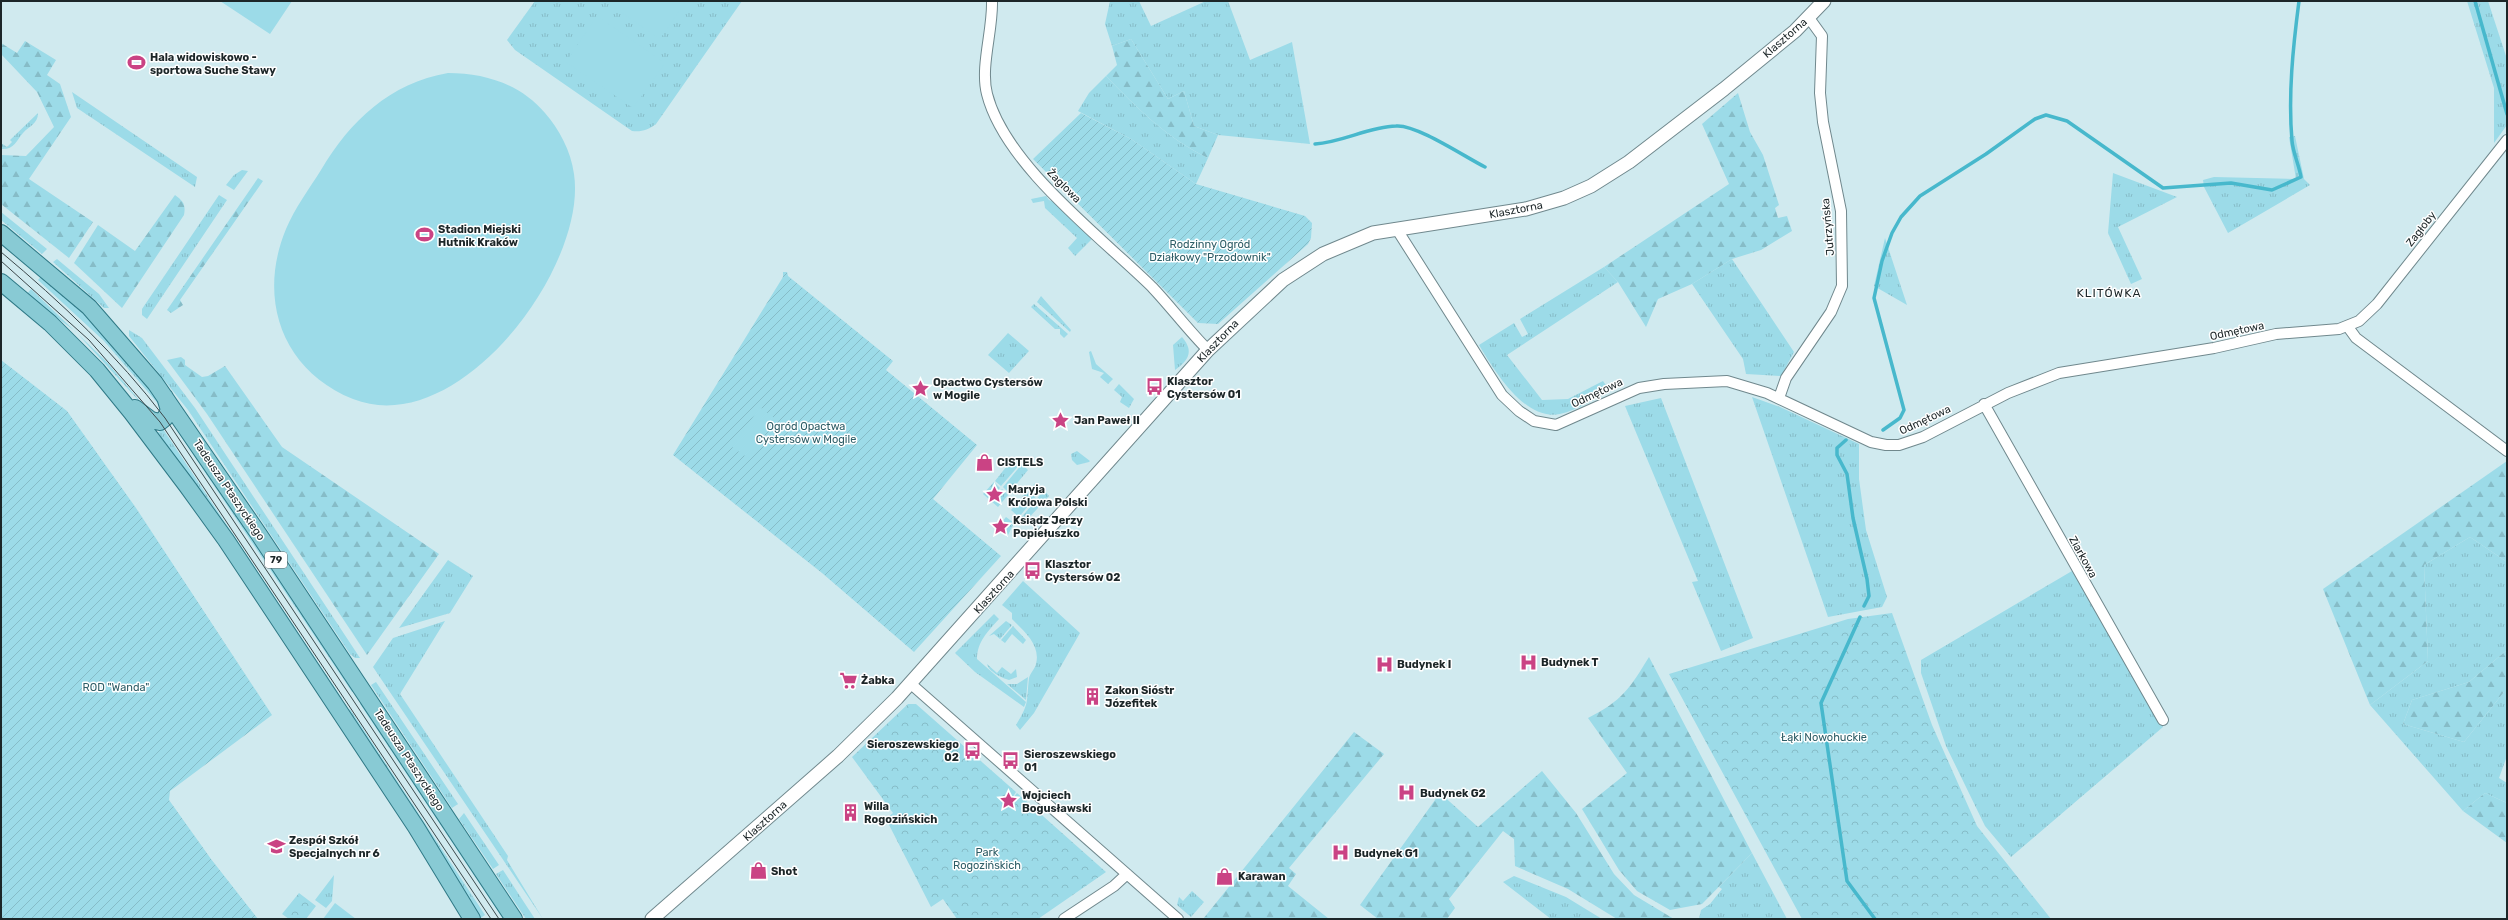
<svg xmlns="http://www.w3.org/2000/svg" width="2508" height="920" font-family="Rubik,sans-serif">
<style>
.grass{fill:url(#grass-tufts)}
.forest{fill:url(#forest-firs)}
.park{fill:url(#park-crowns)}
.garden{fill:url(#garden-furrows)}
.pitch{fill:#9cdbe8}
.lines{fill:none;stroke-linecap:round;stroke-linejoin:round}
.stream{stroke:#47b8cc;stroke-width:3.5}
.minor-casing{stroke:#70888d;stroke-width:12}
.tertiary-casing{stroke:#70888d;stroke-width:15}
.primary-casing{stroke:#2f7986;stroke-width:18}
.minor{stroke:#fff;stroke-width:10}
.tertiary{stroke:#fff;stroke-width:13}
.primary{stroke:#88cad4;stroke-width:16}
.tram{stroke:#3c484b;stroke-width:1}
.labels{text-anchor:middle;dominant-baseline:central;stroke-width:3;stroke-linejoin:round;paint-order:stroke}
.shield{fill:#fff;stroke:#606768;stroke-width:1}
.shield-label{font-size:10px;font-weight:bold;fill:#1c2628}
.street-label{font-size:11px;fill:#1c2628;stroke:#fff}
.poi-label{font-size:11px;font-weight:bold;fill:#1c2628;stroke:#fff;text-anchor:start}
.park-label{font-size:11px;fill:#2d5d66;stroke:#fff}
.neighbourhood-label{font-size:12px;letter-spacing:1px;fill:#1c2628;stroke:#fff}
</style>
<defs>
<pattern id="grass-tufts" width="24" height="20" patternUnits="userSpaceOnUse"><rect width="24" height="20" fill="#9cdbe8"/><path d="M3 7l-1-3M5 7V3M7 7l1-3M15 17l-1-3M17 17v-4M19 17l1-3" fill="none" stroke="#86bcc7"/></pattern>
<pattern id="forest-firs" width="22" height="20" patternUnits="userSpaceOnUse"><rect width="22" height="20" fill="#9cdbe8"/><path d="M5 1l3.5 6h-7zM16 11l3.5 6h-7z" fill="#86bcc7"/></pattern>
<pattern id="park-crowns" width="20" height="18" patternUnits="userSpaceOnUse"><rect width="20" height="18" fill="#9cdbe8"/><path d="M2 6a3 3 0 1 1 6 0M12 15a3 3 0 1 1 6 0" fill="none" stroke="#86bcc7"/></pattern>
<pattern id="garden-furrows" width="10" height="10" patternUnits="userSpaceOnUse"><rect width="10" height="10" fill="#9cdbe8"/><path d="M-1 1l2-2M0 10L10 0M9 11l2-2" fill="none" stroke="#86bcc7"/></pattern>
</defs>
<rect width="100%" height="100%" fill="#d0eaef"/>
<path class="grass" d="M 535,1 L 742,1 L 656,124 C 648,130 642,132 632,131 L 515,50 L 507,40 Z
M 1110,1 L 1139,1 L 1151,26 L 1206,1 L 1228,1 L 1250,60 L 1292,42 L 1310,144 L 1218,135 L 1194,126 L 1184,91 L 1168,99 L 1131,39 L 1112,46 L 1105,24 Z
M 2467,1 L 2488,1 L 2507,59 L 2507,125 L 2494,143 L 2494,88 Z
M 1106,76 C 1137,108 1168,139 1208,158 L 1196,184 L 1131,139 L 1078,111 L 1089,93 Z
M 72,92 L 197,177 L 195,187 L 77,108 Z
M 38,113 C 38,124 29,126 23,133 C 16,141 14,150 1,149 L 1,143 L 7,147 L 12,142 L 10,140 Z
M 2295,136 L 2304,179 L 2310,185 L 2228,233 L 2204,187 L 2203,180 L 2214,177 L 2296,179 L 2289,137 Z
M 242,170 L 248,171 L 234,190 L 226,185 L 234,175 Z
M 2113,173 L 2177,197 L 2118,227 L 2142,279 L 2131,284 L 2108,233 Z
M 219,195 L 227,200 L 147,319 L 142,315 L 142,309 Z
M 1046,196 L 1049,200 L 1065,207 L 1094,237 L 1075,256 L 1068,248 L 1077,238 L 1045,208 L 1044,201 L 1033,203 L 1031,199 Z
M 1,212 L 47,249 L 42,254 L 1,220 Z
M 1885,238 L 1907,305 L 1874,286 Z
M 57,259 L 99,294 L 109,308 L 104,308 L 53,262 Z
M 1732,259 L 1794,352 L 1781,376 L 1746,374 L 1743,359 L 1692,284 Z
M 1604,267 L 1618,282 L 1507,355 L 1542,400 L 1568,399 L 1603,381 L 1610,391 C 1594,399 1578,410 1560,414 C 1525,422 1494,370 1479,345 L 1514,323 L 1522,337 L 1528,334 L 1520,319 Z
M 43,274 L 90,317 L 162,403 L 160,406 L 104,341 L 38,280 Z
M 31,289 L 107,362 L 150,413 L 75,331 L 26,295 Z
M 1041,296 L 1071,330 L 1070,332 L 1037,302 Z
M 1034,304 L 1068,334 L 1064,338 L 1060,334 L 1060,329 L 1055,329 L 1031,307 Z
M 129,330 L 142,338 L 195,408 L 360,658 L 355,658 L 350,654 L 188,410 L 129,336 Z
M 1008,333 L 1029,351 L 1009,373 L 988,355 Z
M 1182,337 C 1194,351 1189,360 1175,370 L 1173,345 Z
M 1091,351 L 1096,364 L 1113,379 L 1108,384 L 1100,377 L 1104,373 L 1092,369 L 1089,352 Z
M 1119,384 L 1134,399 L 1129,408 L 1120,402 L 1122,397 L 1114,390 Z
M 1752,397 L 1780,407 L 1859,444 L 1859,479 L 1866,530 L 1887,597 L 1882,607 L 1828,617 Z
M 1661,398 L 1753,638 L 1721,651 L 1692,582 L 1698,581 L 1625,406 Z
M 174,421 L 355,690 L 352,692 L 172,423 Z
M 163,429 L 341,697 L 342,698 L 338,701 L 157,433 Z
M 1077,451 L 1090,461 L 1089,462 L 1077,465 L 1072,460 L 1071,454 Z
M 1014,457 L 1021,463 L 1001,486 L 995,481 Z
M 1022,464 L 1028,470 L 1009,493 L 1003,487 Z
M 994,482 L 1000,488 L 992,495 L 995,498 L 1002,489 L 1008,495 L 998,507 L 983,494 Z
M 1035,483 L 1043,488 L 1019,517 L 1011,510 L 1017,503 L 1020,505 L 1022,503 L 1020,500 L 1026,492 L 1029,494 L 1031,492 L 1029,490 Z
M 1044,490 L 1049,496 L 1025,522 L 1021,518 Z
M 1006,517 L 1014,523 L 1007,537 L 997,528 Z
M 2470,537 L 2507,562 L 2507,650 L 2469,682 L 2412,700 L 2403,724 L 2464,742 L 2504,692 L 2507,692 L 2507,756 L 2499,778 L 2507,783 L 2507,803 L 2485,793 L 2463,811 L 2370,705 L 2428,661 L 2424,565 Z
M 448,560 L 473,576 L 450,613 L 399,628 Z
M 2072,571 L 2163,727 L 2011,857 L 1985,826 L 1946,746 L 1921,673 L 1921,660 Z
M 1023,581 L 1080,633 L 1034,713 L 1020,730 L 1016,725 C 1030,702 1026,703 1029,678 C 1030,673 1035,669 1036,664 C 1041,645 1024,631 1012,619 L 1012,613 L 1002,605 Z
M 994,614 L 999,619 C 988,631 977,642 977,659 L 1026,702 L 1024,707 L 975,672 L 955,653 Z
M 445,621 L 400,694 L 508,856 L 507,860 L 543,919 L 373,667 L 393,638 Z
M 1006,621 L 1012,625 L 1000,639 L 994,634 L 989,636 Z
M 1013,626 L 1026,640 L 1023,644 L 1012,634 L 1005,643 L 1001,640 Z
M 987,664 L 997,673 L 1002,667 L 1011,674 L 1016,669 L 1017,677 L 1009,680 C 1002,678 988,671 987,664 Z
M 1028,677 L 1026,700 L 1007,684 L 1017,684 Z
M 376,682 L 458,804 L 452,808 L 371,685 Z
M 363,701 L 506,919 L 503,919 L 360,704 Z
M 350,709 L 485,915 L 479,919 L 346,712 Z
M 464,813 L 499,865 L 493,869 L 459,819 Z
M 1752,853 L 1787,919 L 1699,919 L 1701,910 L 1710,904 L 1722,889 L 1719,887 Z
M 503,870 L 535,919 L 526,919 L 496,874 Z
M 334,875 L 332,901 L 326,908 L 315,900 Z
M 1514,876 L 1566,897 L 1602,919 L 1551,919 L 1503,882 Z
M 1192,891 L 1204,902 L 1191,917 L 1177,905 L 1179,897 L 1183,901 Z"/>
<path class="forest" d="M 1131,39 L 1168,99 L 1184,91 L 1194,126 L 1218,135 L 1208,158 C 1168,139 1137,108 1106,76 L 1117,65 L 1112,46 Z
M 25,41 L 56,60 L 47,75 L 60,84 L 71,117 L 29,179 L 93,222 L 69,258 L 1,204 L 1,155 L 26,156 L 54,127 L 37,92 L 1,54 L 1,43 L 17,53 Z
M 1738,93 L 1750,132 L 1763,155 L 1779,205 L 1775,208 L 1778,218 L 1787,216 L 1792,231 L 1761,250 L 1732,259 L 1692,284 L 1658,299 L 1646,327 L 1618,282 L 1604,267 L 1729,184 L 1702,124 Z
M 258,178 L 263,181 L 180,300 L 183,305 L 171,313 L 167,310 Z
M 175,195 C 183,201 186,204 184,215 L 122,308 L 74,263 L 98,225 L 135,251 Z
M 181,357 L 185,360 L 185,365 L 202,377 L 208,376 L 225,366 L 282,447 L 439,554 L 367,655 L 207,414 L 167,360 Z
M 2507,461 L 2507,562 L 2470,537 L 2424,565 L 2428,661 L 2370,705 L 2323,589 Z
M 2507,650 L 2507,692 L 2504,692 L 2464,742 L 2403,724 L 2412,700 L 2469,682 Z
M 1649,657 L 1752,853 L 1702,904 L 1670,910 L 1637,891 L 1619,870 L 1582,809 L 1627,773 L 1588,718 C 1622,701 1630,688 1649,657 Z
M 1354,732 L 1384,754 L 1289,868 L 1296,874 L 1288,886 L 1329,919 L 1203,919 Z
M 1542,771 L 1576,813 L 1614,874 L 1634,895 L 1674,919 L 1617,919 L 1568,889 L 1515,866 L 1514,839 L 1503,831 L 1449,899 L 1455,908 L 1447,919 L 1378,919 L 1360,905 L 1440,793 L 1478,827 Z
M 2485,793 L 2507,803 L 2507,843 L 2463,811 Z"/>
<path class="park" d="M 1892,613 L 1932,725 L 1977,826 L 2051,919 L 1802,919 L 1669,674 L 1848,619 Z
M 908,704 L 916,704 L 1016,792 L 1009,803 L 1017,793 L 1106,872 L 1038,919 L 957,919 L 943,899 L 931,907 L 886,819 L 893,813 L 852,757 Z
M 299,893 L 316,906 L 306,919 L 289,919 L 282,914 Z"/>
<path class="garden" d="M 1081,113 L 1131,139 L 1196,184 L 1305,216 L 1312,223 L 1311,238 L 1308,244 L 1218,324 L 1198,323 L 1033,159 Z
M 783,272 L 787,272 L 788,276 L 893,361 L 886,370 L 977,445 L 933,499 L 1001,556 L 914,652 L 822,573 L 673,455 L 783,277 Z
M 1,360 L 67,411 L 136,508 L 272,715 L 170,791 L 169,800 L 211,859 L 258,919 L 1,919 Z"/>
<path class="pitch" d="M 220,1 L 292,1 L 270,34 Z
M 605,1 L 686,1 L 660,39 Z
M 597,16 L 665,63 L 633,108 L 566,62 Z
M 448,73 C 485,73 520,84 545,113 C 559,129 571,151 574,174 C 588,267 458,441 353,399 C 282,370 257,299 286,229 C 295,208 309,189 321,170 C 350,121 390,83 448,73 Z
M 760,407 L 775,419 L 748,458 L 732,447 Z
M 335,903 L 356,919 L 323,919 Z"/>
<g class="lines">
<path class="stream" d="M 2475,1 L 2507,114
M 1315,144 C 1343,142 1368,127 1396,126 C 1416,124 1465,157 1485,167
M 1883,430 L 1900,418 L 1904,410 L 1874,298 L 1882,261 L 1892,233 L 1901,217 L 1920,196 L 1986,154 L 2035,119 L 2046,115 L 2067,121 L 2163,188 L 2231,183 L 2272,190 L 2301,177 C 2299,165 2293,153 2292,141 C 2288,95 2293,47 2299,1
M 1846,440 L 1837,448 L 1837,455 L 1847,474 L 1853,518 L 1867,579 L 1869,596 L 1864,606
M 1860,617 L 1821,703 L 1847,881 L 1875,919"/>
<defs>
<path id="minor" d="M 992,1 C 993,30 980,67 987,94 C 1005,165 1100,236 1152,287 C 1171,307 1188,330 1208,350
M 1396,228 L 1502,395 L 1519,411 L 1534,421 L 1556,425 L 1639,388 L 1664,384 L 1727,381 L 1767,393 L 1871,442 L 1886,445 L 1899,445 L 1923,437 L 2008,393 L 2059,373 L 2214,348 L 2276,334 L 2339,329 L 2359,321 L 2377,304 L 2507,140
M 2348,327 L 2356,338 L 2507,451
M 1779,398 L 1786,378 L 1831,312 L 1842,286 L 1841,211 L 1823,122 L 1820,93 L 1822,36 L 1809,18
M 1984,404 L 2163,720
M 911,684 L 1178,919
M 1064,919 L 1114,886 L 1127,874"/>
<path id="tertiary" d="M 652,919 L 838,756 L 897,698 L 1208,350 L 1283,280 L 1323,254 L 1373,233 L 1526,209 L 1564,198 L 1591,186 L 1629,162 L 1724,89 L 1795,31 L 1824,1"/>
<path id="primary" d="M 1,233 L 89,307 L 155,383 L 260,536 L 514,919
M 1,282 L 50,323 L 97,370 L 132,413 L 187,486 L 226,540 L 416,827 L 472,919
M 135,408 L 151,420 L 160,422 L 165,418 L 169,410 L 165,397"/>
</defs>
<use href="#minor" class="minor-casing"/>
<use href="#tertiary" class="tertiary-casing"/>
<use href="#primary" class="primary-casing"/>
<use href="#minor" class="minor"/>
<use href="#tertiary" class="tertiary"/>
<use href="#primary" class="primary"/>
<path class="tram" d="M 1,252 C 62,303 117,355 165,418 L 499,919
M 1,261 L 89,340 L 160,422 L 491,919"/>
</g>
<defs>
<symbol id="stadium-bare" viewBox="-9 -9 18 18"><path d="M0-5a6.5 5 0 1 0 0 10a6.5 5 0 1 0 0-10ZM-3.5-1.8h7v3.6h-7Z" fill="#ca4384" stroke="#fff" stroke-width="2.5" paint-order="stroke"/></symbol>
<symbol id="bus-bare" viewBox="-9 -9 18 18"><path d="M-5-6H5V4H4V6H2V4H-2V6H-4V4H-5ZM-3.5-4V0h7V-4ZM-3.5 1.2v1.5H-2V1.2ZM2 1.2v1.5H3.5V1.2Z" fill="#ca4384" stroke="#fff" stroke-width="2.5" paint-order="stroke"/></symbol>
<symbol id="sight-bare" viewBox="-9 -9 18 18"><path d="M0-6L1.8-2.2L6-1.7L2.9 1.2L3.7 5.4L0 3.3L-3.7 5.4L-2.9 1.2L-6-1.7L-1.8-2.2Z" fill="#ca4384" stroke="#fff" stroke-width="2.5" paint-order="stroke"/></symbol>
<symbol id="shop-bare" viewBox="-9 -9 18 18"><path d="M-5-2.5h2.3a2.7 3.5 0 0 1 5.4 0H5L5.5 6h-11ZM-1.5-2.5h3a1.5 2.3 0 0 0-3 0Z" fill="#ca4384" stroke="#fff" stroke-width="2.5" paint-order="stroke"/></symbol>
<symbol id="hospital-bare" viewBox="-9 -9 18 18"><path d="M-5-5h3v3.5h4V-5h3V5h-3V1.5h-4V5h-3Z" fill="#ca4384" stroke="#fff" stroke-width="2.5" paint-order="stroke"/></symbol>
<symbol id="supermarket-bare" viewBox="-9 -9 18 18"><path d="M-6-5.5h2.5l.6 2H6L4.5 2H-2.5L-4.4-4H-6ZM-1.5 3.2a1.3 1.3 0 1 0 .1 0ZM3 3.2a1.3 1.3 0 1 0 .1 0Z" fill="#ca4384" stroke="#fff" stroke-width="2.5" paint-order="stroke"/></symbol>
<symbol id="building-bare" viewBox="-9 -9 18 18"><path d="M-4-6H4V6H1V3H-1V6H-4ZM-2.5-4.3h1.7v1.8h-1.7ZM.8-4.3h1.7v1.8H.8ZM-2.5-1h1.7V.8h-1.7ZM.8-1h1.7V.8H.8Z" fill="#ca4384" stroke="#fff" stroke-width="2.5" paint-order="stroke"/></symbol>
<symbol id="school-bare" viewBox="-9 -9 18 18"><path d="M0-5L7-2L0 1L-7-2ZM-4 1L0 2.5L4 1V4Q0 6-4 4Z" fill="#ca4384" stroke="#fff" stroke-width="2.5" paint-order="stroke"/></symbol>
</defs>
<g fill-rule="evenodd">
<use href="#stadium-bare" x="124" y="50" width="25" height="25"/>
<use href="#stadium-bare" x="412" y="222" width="25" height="25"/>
<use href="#bus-bare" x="1142" y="374" width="25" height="25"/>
<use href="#sight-bare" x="908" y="376" width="25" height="25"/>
<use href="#sight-bare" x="1048" y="408" width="25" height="25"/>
<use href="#shop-bare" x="972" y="450" width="25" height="25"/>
<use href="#sight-bare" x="982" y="482" width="25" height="25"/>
<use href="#sight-bare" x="988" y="514" width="25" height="25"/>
<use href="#bus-bare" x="1020" y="558" width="25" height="25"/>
<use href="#hospital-bare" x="1516" y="650" width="25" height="25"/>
<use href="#hospital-bare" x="1372" y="652" width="25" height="25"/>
<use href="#supermarket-bare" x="836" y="668" width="25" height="25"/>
<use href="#building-bare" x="1080" y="684" width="25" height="25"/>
<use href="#bus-bare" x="960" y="738" width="25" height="25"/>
<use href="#bus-bare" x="998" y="748" width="25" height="25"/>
<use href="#hospital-bare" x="1394" y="780" width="25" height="25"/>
<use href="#sight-bare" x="996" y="788" width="25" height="25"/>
<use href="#building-bare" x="838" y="800" width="25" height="25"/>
<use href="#school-bare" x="264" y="834" width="25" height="25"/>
<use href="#hospital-bare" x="1328" y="840" width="25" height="25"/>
<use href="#shop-bare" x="746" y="858" width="25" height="25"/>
<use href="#shop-bare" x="1212" y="864" width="25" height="25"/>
</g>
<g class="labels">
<rect class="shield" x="265" y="552" width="22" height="16" rx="3"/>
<g class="shield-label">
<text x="276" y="560">79</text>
</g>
<g class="street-label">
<text transform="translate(1785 38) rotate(-41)">Klasztorna</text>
<text transform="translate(1064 186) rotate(45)">Żaglowa</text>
<text transform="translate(1516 210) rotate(-11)">Klasztorna</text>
<text transform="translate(1828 227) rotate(-95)">Jutrzyńska</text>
<text transform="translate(2421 229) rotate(-52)">Zagłoby</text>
<text transform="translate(2237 331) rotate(-12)">Odmętowa</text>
<text transform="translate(1218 341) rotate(-46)">Klasztorna</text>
<text transform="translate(1597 393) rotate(-25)">Odmętowa</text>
<text transform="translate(1925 420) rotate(-25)">Odmętowa</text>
<text transform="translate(229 490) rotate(56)">Tadeusza Ptaszyckiego</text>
<text transform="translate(2083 557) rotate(61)">Ziarkowa</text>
<text transform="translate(994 592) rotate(-48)">Klasztorna</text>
<text transform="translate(409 760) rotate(57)">Tadeusza Ptaszyckiego</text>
<text transform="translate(765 821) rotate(-42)">Klasztorna</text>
</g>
<g class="poi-label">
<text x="150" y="57">Hala widowiskowo -<tspan x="150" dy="13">sportowa Suche Stawy</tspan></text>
<text x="438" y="229">Stadion Miejski<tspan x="438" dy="13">Hutnik Kraków</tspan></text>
<text x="1167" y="381">Klasztor<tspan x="1167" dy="13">Cystersów 01</tspan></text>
<text x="933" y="382">Opactwo Cystersów<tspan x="933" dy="13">w Mogile</tspan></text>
<text x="1074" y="420">Jan Paweł II</text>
<text x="997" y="462">CISTELS</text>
<text x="1008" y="489">Maryja<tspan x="1008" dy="13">Królowa Polski</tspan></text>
<text x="1013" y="520">Ksiądz Jerzy<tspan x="1013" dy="13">Popiełuszko</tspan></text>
<text x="1045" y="564">Klasztor<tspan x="1045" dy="13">Cystersów 02</tspan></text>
<text x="1541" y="662">Budynek T</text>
<text x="1397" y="664">Budynek I</text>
<text x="861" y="680">Żabka</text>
<text x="1105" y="690">Zakon Sióstr<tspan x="1105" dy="13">Józefitek</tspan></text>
<text x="959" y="744" text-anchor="end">Sieroszewskiego<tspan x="959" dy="13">02</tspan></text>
<text x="1024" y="754">Sieroszewskiego<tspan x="1024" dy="13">01</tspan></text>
<text x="1420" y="793">Budynek G2</text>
<text x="1022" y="795">Wojciech<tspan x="1022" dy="13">Bogusławski</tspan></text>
<text x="864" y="806">Willa<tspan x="864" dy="13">Rogozińskich</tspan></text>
<text x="289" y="840">Zespół Szkół<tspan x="289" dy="13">Specjalnych nr 6</tspan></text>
<text x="1354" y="853">Budynek G1</text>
<text x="771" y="871">Shot</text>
<text x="1238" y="876">Karawan</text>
</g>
<g class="park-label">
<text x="1210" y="244">Rodzinny Ogród<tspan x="1210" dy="13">Działkowy "Przodownik"</tspan></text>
<text x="806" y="426">Ogród Opactwa<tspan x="806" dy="13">Cystersów w Mogile</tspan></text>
<text x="116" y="687">ROD "Wanda"</text>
<text x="1824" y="737">Łąki Nowohuckie</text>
<text x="987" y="852">Park<tspan x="987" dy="13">Rogozińskich</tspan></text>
</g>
<g class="neighbourhood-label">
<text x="2109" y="293">KLITÓWKA</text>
</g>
</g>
<rect width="2508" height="920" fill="none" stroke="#1c2628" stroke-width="4"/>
</svg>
